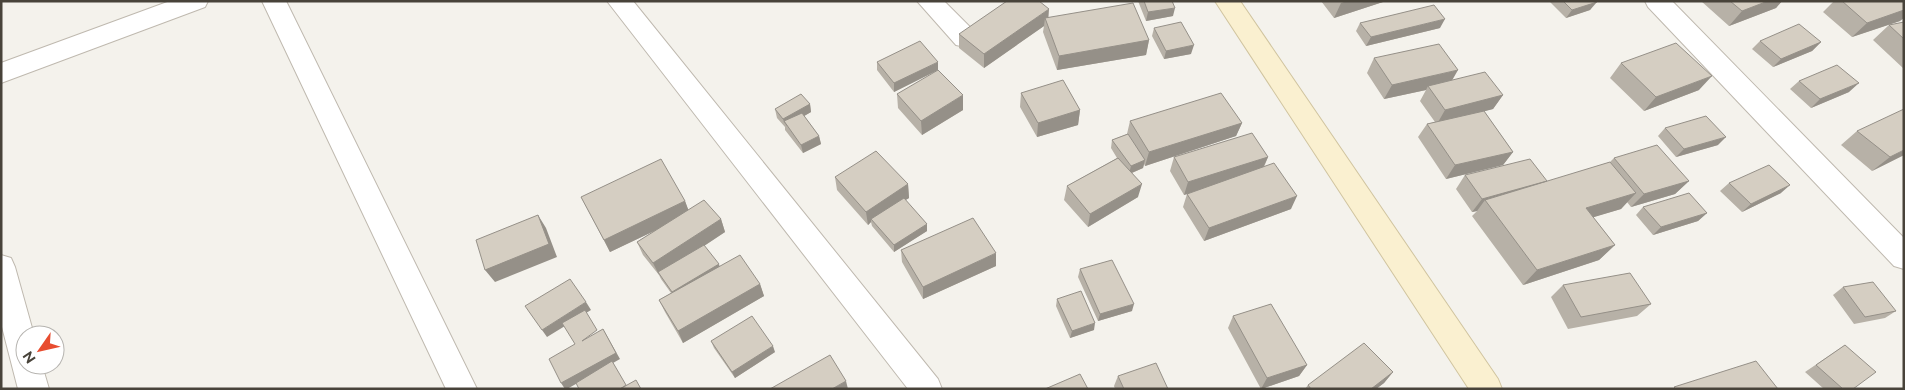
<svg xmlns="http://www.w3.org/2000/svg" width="1905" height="390" font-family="Raleway,sans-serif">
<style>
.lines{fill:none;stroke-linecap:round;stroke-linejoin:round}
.street-casing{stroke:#bfb9af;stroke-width:2}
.secondary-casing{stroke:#d0c49f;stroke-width:2}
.street{fill:#fff;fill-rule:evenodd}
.secondary{fill:#faf0d0;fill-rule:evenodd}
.wall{fill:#b7b1a7}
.shaded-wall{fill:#959088}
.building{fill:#d5cec2;stroke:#959088}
</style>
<rect width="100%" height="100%" fill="#f4f2ec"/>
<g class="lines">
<defs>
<path id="street" d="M 170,1 L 208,1 L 205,7 L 1,83 L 1,63 Z
M 262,1 L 286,1 L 477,389 L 446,389 Z
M 607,1 L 633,1 L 938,379 L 942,389 L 908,389 Z
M 917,1 L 944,1 L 974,31 L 977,38 L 974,45 L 965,47 L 956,45 Z
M 1645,1 L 1672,1 L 1904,238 L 1904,269 L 1894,266 L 1648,7 Z
M 1,255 L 11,258 L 15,267 L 34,335 L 25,335 L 25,365 L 42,365 L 49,389 L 18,389 L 1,323 Z"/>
<path id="secondary" d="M 1215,1 L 1240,1 L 1498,379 L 1502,389 L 1469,389 Z"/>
</defs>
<use href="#street" class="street-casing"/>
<use href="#secondary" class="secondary-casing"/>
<use href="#street" class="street"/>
<use href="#secondary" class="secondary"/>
</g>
<path class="wall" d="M 1138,1 L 1172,1 L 1173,16 L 1146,21 Z
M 1321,1 L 1386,1 L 1334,18 Z
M 1549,1 L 1596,1 L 1590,10 L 1566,18 Z
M 1701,1 L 1782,1 L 1776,8 L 1729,26 Z
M 1834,1 L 1904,1 L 1900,21 L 1852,37 L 1823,12 Z
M 1048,17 L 1149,40 L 1146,55 L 1057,70 L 1043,32 L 1044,26 L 984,68 L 959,48 L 959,34 Z
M 1904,22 L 1904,69 L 1873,40 L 1889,25 Z
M 1360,23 L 1440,28 L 1366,46 L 1356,31 Z
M 1154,28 L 1191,54 L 1164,59 L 1152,36 Z
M 1760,41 L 1821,42 L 1812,51 L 1773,67 L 1752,49 Z
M 1374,58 L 1503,95 L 1493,109 L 1484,111 L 1513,152 L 1503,165 L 1446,179 L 1418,137 L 1427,124 L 1435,122 L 1420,101 L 1426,90 L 1384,99 L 1367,73 Z
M 877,62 L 938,70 L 894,92 L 877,70 Z
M 1621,63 L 1699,90 L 1644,111 L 1610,78 Z
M 1799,81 L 1849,92 L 1811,108 L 1790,89 Z
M 1021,93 L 1080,110 L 1078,125 L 1037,137 L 1020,107 Z
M 897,94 L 963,110 L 922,135 L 898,108 Z
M 810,104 L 811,112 L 804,116 L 819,136 L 821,144 L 803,153 L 785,130 L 785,127 L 777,118 L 775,109 Z
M 1130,121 L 1242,123 L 1236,136 L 1145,166 L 1144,164 L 1143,168 L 1132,173 L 1138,197 L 1088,227 L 1064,200 L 1067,186 L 1117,158 L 1111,148 L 1112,140 L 1127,134 Z
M 1665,128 L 1718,145 L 1676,157 L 1658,136 Z
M 1857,131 L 1904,155 L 1872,171 L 1841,145 Z
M 1174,157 L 1268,157 L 1264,167 L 1291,209 L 1204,241 L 1183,207 L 1187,194 L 1195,191 L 1184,195 L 1170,171 Z
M 1614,158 L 1689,181 L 1675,194 L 1631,207 L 1627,202 L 1621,209 L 1593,217 L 1615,245 L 1599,260 L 1523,285 L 1472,216 L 1477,211 L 1472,212 L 1456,189 L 1465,175 L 1547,182 L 1610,162 Z
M 835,177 L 908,184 L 909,198 L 905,200 L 927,231 L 894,252 L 872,226 L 871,222 L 868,225 L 837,190 Z
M 1729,183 L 1781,193 L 1742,212 L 1720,191 Z
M 581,197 L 685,201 L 688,210 L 721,219 L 725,232 L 704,246 L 719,266 L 760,284 L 764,296 L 683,343 L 665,312 L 659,300 L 671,293 L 661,279 L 659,275 L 643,255 L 637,242 L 654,231 L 610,252 Z
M 1643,207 L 1707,213 L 1698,221 L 1653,235 L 1636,215 Z
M 901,250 L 996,266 L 923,299 L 902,262 Z
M 1080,269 L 1132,311 L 1098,321 L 1078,277 Z
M 1563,285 L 1651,304 L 1637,316 L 1568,329 L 1551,297 Z
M 1843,287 L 1896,311 L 1885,318 L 1854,324 L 1833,295 Z
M 1057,299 L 1094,330 L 1070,338 L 1056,306 Z
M 1233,316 L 1307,365 L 1299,376 L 1261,389 L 1228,328 Z
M 711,341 L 775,352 L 735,378 L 714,348 Z
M 1845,345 L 1853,389 L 1824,389 L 1805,372 Z
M 1393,372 L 1384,383 L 1376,389 L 1305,389 L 1308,385 Z
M 1118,376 L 1168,389 L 1115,389 L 1114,386 Z"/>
<path class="shaded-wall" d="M 1347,1 L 1386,1 L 1334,18 L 1341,3 Z
M 1768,1 L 1782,1 L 1776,8 L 1729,26 L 1742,11 Z
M 1597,2 L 1590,10 L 1566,18 L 1572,10 Z
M 1175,8 L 1173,16 L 1146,21 L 1148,12 Z
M 1049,9 L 1048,24 L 1045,18 L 1044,26 L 984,68 L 984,54 Z
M 1904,10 L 1904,18 L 1900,21 L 1852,37 L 1867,23 Z
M 1445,19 L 1440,28 L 1366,46 L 1371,37 Z
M 1149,40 L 1146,55 L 1057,70 L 1059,56 Z
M 1821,42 L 1812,51 L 1773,67 L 1781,59 Z
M 1194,45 L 1191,54 L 1164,59 L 1166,51 Z
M 938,62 L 938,70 L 894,92 L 894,83 Z
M 1458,70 L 1450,84 L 1428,86 L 1426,90 L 1384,99 L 1392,85 Z
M 1712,76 L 1699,90 L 1644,111 L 1656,97 Z
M 1859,83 L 1849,92 L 1811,108 L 1820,99 Z
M 963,95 L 963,110 L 922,135 L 921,121 Z
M 1503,95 L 1493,109 L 1437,124 L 1445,110 Z
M 810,104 L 811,112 L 787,126 L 784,122 L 783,119 Z
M 1080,110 L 1078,125 L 1037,137 L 1038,123 Z
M 1242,123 L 1236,136 L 1145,166 L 1149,152 Z
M 819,136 L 821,144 L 803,153 L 801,145 Z
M 1726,137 L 1718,145 L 1676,157 L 1684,149 Z
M 1904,150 L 1904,155 L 1872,171 L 1890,157 Z
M 1513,152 L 1503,165 L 1446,179 L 1455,165 Z
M 1268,157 L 1262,170 L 1184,195 L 1188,182 Z
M 1145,160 L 1143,168 L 1129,174 L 1131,166 Z
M 1547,181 L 1485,200 L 1477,211 L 1472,212 L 1482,199 Z
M 1689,181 L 1675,194 L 1631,207 L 1644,194 Z
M 908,184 L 909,198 L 873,221 L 871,219 L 871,222 L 868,225 L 866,212 Z
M 1142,184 L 1138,197 L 1088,227 L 1090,214 Z
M 1790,185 L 1781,193 L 1742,212 L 1751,204 Z
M 1636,193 L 1621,209 L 1571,224 L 1586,208 Z
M 1297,196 L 1291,209 L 1204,241 L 1209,228 Z
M 685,201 L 690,214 L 610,252 L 604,240 Z
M 1707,213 L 1698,221 L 1653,235 L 1661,227 Z
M 538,215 L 546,228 L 557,257 L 495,282 L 485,270 Z
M 721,219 L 725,232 L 660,275 L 658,272 L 659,275 L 653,263 Z
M 927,224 L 927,231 L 894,252 L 894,245 Z
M 1615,245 L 1599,260 L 1523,285 L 1537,270 Z
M 996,253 L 996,266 L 923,299 L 923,287 Z
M 719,264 L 721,272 L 672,292 Z
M 760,284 L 764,296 L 683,343 L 678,331 Z
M 586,302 L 591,310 L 547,337 L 542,330 Z
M 1134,304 L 1132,311 L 1098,321 L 1100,314 Z
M 1095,323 L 1094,330 L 1070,338 L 1072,331 Z
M 603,329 L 620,359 L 567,389 L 565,389 L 561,383 Z
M 773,346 L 775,352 L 735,378 L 732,372 Z
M 1307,365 L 1299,376 L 1261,389 L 1267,378 Z
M 1393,372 L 1384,383 L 1376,389 L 1371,389 Z
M 846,381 L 848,389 L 832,389 Z"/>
<path class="building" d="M 1007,1 L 1039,1 L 1049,9 L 984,54 L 959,34 Z
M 1144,1 L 1172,1 L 1175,8 L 1148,12 Z
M 1563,1 L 1596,1 L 1597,2 L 1572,10 Z
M 1730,1 L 1768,1 L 1742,11 Z
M 1842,1 L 1904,1 L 1904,10 L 1867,23 Z
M 1133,3 L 1149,40 L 1059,56 L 1045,18 Z
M 1434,5 L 1445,19 L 1371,37 L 1360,23 Z
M 1181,22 L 1194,45 L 1166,51 L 1154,28 Z
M 1904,22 L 1904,39 L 1889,25 Z
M 1799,24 L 1821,42 L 1781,59 L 1760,41 Z
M 920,41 L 938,62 L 894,83 L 877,62 Z
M 1676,43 L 1712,76 L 1656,97 L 1621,63 Z
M 1439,44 L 1458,70 L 1392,85 L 1374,58 Z
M 1837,65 L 1859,83 L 1820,99 L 1799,81 Z
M 938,70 L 963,95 L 921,121 L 897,94 Z
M 1485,72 L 1503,95 L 1445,110 L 1428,86 Z
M 1063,80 L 1080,110 L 1038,123 L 1021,93 Z
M 1221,93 L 1242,123 L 1149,152 L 1130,121 Z
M 801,94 L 810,104 L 783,119 L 775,109 Z
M 1904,109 L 1904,150 L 1890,157 L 1857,131 Z
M 1484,111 L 1513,152 L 1455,165 L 1427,124 Z
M 802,113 L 819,136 L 801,145 L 784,121 Z
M 1706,116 L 1726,137 L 1684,149 L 1665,128 Z
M 1252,133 L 1268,157 L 1188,182 L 1174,157 Z
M 1128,134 L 1145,160 L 1131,166 L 1112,140 Z
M 1657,145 L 1689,181 L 1644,194 L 1614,158 Z
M 876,151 L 908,184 L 866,212 L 835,177 Z
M 1118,158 L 1142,184 L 1090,214 L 1067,186 Z
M 661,159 L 685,201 L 604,240 L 581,197 Z
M 1530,159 L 1547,181 L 1482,199 L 1465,175 Z
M 1610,162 L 1636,193 L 1586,208 L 1615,245 L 1537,270 L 1485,200 Z
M 1274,163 L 1297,196 L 1209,228 L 1187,194 Z
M 1769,165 L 1790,185 L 1751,204 L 1729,183 Z
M 1689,193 L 1707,213 L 1661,227 L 1643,207 Z
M 904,198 L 927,224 L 894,245 L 871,219 Z
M 704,200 L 721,219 L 653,263 L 637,242 Z
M 538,215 L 549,244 L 485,270 L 476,240 Z
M 973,218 L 996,253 L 923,287 L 901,250 Z
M 704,245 L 719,264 L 672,292 L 658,272 Z
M 740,255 L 760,284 L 678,331 L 659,300 Z
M 1112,260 L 1134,304 L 1100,314 L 1080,269 Z
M 1630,273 L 1651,304 L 1581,317 L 1563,285 Z
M 570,279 L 586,302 L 542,330 L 525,306 Z
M 1873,282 L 1896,311 L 1865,317 L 1843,287 Z
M 1081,291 L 1095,323 L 1072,331 L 1057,299 Z
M 1271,304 L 1307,365 L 1267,378 L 1233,316 Z
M 585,310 L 597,330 L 582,341 L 603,329 L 616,353 L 561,383 L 549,359 L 575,344 L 562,323 Z
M 752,316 L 773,346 L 732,372 L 711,341 Z
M 1364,343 L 1393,372 L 1371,389 L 1311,389 L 1308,385 Z
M 1845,345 L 1876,372 L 1853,389 L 1843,389 L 1816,365 Z
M 830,355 L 846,381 L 832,389 L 770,389 Z
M 612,361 L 626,385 L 620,389 L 579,389 L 576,383 Z
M 1756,361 L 1778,389 L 1676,389 L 1674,387 Z
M 1156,363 L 1168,389 L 1124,389 L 1118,376 Z
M 1080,374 L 1088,389 L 1045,389 Z
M 636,380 L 641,389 L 620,389 Z"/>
<rect width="1905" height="390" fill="none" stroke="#48433a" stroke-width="5"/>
<g transform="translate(40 350) rotate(236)"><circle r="24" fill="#ffffff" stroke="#b6b4b0"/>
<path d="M0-4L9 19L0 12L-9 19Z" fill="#e84c2f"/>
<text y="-8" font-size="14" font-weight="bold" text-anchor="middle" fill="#48433a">N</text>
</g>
</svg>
